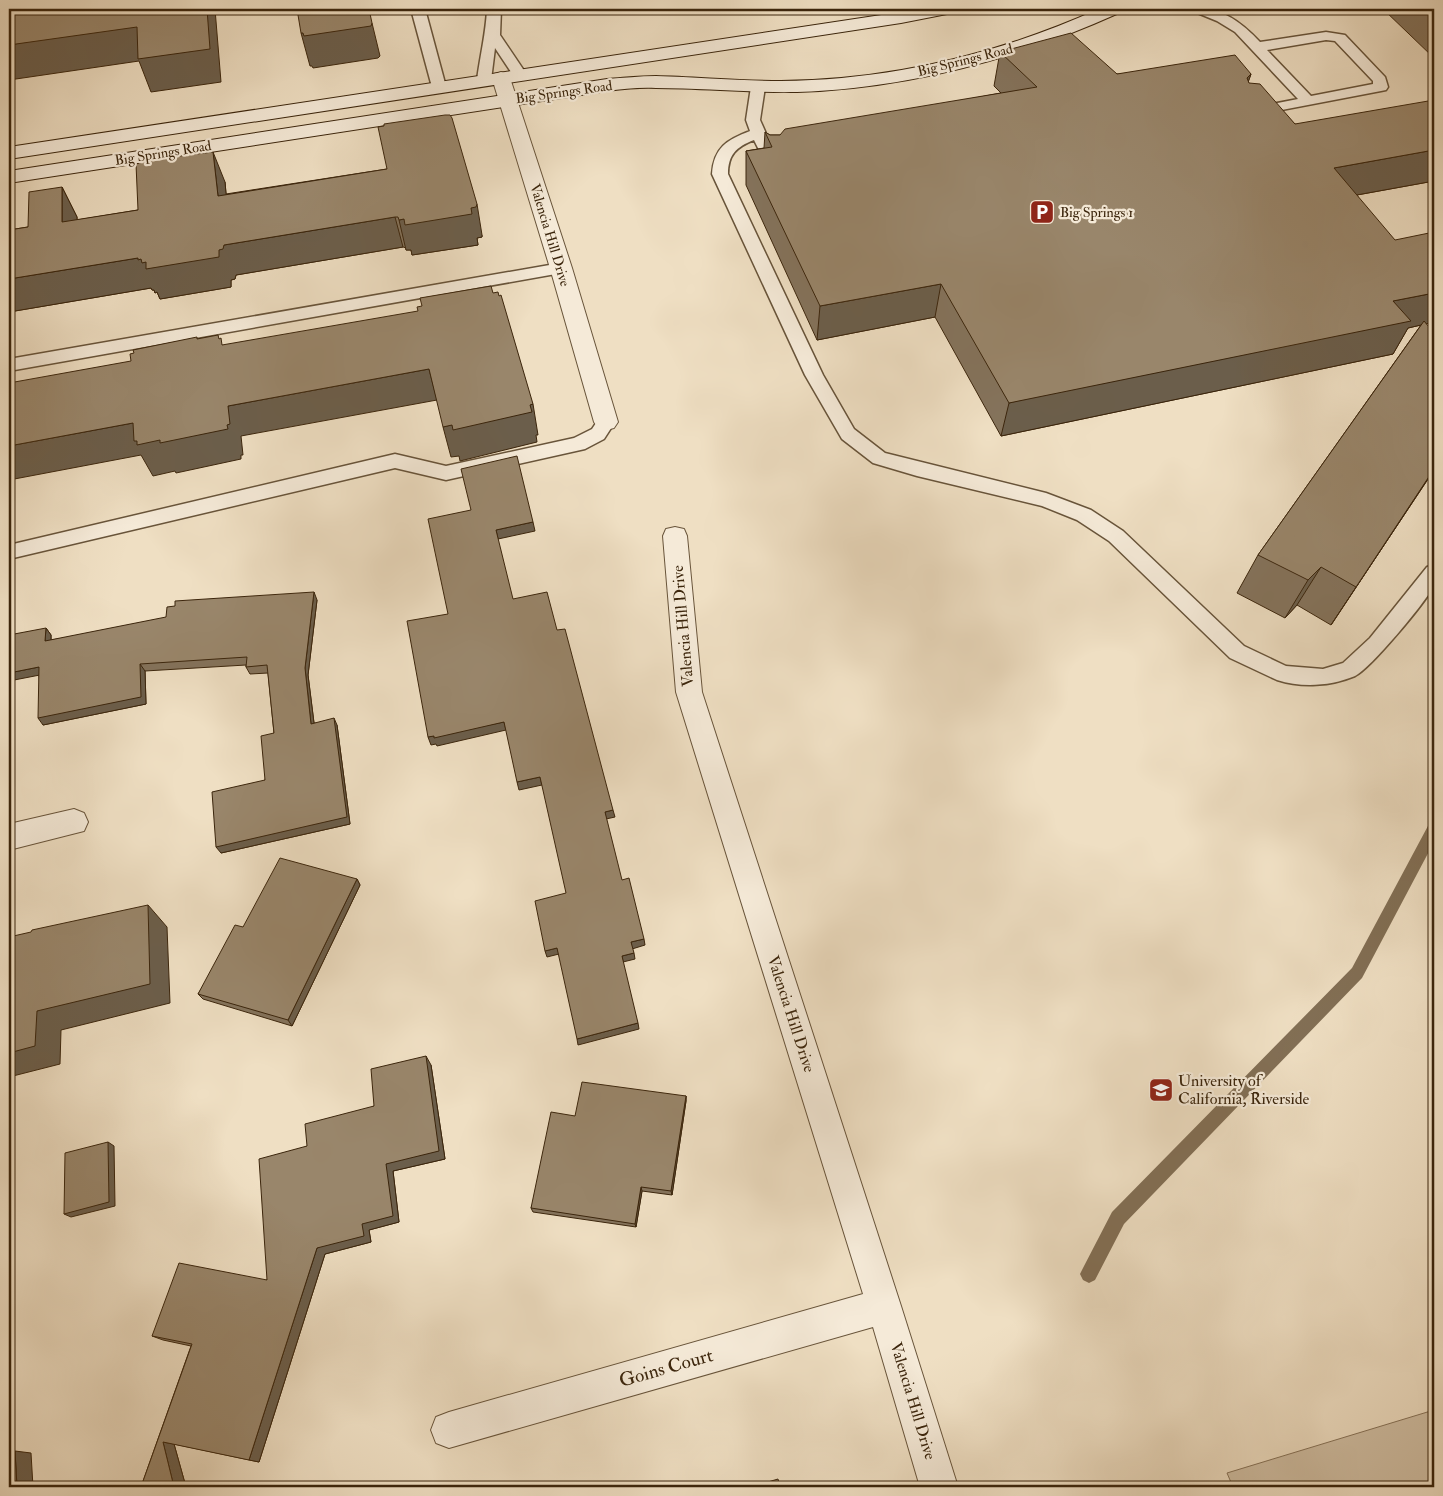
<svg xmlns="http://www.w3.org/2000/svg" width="1443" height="1496" font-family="'IM FELL Double Pica',serif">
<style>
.green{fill:#d0bfa4;stroke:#867258}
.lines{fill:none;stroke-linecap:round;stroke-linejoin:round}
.stream{fill:#826f55;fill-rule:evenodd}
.lane-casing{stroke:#68543a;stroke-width:3}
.street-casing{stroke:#68543a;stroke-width:2}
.secondary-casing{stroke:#3b250c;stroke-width:2}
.lane{fill:#f5ead8;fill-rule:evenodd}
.street{fill:#f5ead8;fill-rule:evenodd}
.secondary{fill:#f5ead8;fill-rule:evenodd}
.wall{fill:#84735c;stroke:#3b250c}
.shaded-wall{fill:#6b5e4b;stroke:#3b250c}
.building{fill:#99866b;stroke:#3b250c}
.labels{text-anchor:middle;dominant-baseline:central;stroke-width:4.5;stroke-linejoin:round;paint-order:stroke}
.far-street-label{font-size:14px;fill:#3b250c;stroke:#f5ead8}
.far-poi-label{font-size:14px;fill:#3b250c;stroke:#f5ead8;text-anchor:start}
.street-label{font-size:16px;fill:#3b250c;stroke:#f5ead8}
.poi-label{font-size:16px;fill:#3b250c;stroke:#f5ead8;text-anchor:start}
.near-street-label{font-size:19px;fill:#3b250c;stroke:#f5ead8}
</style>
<rect width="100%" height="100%" fill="#efdfc3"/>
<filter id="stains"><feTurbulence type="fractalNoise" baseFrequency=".004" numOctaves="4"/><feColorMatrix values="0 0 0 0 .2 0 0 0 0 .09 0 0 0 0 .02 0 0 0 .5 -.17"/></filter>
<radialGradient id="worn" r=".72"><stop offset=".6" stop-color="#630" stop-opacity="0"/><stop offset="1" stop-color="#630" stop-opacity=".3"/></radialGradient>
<path class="green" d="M 1434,1410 L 1434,1487 L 1233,1487 L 1227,1473 Z"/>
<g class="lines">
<path class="stream" d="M 1434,822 L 1434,842 L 1362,978 L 1124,1224 L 1095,1280 L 1089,1283 L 1083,1280 L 1080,1274 L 1083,1268 L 1112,1212 L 1352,968 L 1429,824 Z"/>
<defs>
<path id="lane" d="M 411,9 L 425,9 L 446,87 L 444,90 L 434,90 L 432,87 Z
M 487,9 L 501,9 L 500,35 L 527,75 L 525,78 L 515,78 L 495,48 L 491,80 L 489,83 L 479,83 L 477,80 C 480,56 486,33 487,9 Z
M 1193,9 C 1222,7 1241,22 1260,42 L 1326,32 L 1345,35 L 1385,77 L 1388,87 L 1386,90 L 1381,91 L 1251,116 L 1246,115 L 1244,112 L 1246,109 L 1298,99 L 1235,32 L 1217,21 L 1195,12 ZM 1326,40 L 1335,41 L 1373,81 L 1373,84 L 1311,96 L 1267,50 Z
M 758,83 L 763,84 L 765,87 L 760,120 L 772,147 L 769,150 L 759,150 L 754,140 C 736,147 728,155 728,174 L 823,375 L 854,429 L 885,453 L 1046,493 L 1091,510 L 1123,531 L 1244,646 L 1286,666 L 1323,669 L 1343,663 L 1370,638 L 1427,567 L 1434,565 C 1434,571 1436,582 1433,587 C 1425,603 1370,669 1355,676 C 1331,686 1302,688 1277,680 L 1230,658 L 1109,541 L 1077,520 L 1042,506 L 917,476 L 873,463 L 842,439 L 805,375 L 712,174 C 714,147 727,140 750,131 L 746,120 L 751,87 L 753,84 Z
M 561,263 L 567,264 L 569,268 L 567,272 L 9,371 L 9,359 Z
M 606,416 L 612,417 L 615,422 L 604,439 L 585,449 L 446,480 L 395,468 L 9,559 L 9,545 L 395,454 L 446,466 L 574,438 L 592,429 L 600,417 Z"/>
<path id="street" d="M 501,72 L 508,74 L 510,78 L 572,268 L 618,422 L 614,428 L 606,430 L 598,428 L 594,422 L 550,268 L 492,78 L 494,74 Z
M 675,527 L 684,529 L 687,536 L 702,692 L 901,1306 L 958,1487 L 920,1487 L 873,1327 L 449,1448 L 436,1443 L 431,1430 L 436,1417 L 449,1412 L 863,1294 L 676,692 L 663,536 L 666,529 Z
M 74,809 L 84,813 L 88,822 L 84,831 L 9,850 L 9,824 Z"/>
<path id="secondary" d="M 921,9 L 955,9 L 952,13 L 901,23 L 9,159 L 9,147 Z
M 1099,9 L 1122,9 L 1119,13 C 1017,59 910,88 797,92 C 750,93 703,88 656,88 C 640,87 623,89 607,91 L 9,183 L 9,171 L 607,79 C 623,78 640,76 656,76 C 698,77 739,81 781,81 C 892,80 998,54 1099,9 Z"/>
</defs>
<use href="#lane" class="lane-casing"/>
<use href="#street" class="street-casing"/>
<use href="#secondary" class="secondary-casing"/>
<use href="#lane" class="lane"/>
<use href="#street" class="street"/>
<use href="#secondary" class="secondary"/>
</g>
<path class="wall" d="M 1383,9 L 1434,9 L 1434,58 Z
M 1000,52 L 1117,74 L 1251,74 L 1248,82 L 1249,83 L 1295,124 L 1434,181 L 1357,195 L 1426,324 L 1432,473 L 1331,625 L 1297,605 L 1285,618 L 1237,593 L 1258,555 L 1421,325 L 1408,328 L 1393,354 L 1001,436 L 935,317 L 817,340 L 746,185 L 746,151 L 764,148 L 765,132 L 770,135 L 780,135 L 1001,93 L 994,86 Z
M 387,169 L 482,235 L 482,237 L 477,238 L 478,245 L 412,255 L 411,250 L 406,250 L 406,248 L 403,247 L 236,275 L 235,279 L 231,280 L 231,287 L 160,299 L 157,292 L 155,293 L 154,290 L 152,290 L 151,288 L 9,312 L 9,230 L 28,227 L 62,187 L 77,217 L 77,220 L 138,210 L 225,182 L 226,194 Z
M 317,600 L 308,675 L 314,723 L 337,725 L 350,824 L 221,853 L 265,780 L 274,733 L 268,673 L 250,674 L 246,667 L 246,665 L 145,671 L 146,704 L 43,725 L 39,676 L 46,628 L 51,635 L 51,640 Z
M 357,879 L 360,885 L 292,1026 L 203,999 L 198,994 L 243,927 Z
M 431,1065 L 445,1159 L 393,1171 L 399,1222 L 369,1230 L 371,1242 L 325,1254 L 259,1462 L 174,1444 L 186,1487 L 137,1487 L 142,1484 L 191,1346 L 163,1340 L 152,1336 L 267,1280 L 307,1146 L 374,1106 Z
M 686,1096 L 686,1101 L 672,1195 L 642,1191 L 636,1227 L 533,1212 L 531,1208 L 575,1116 Z"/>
<path class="shaded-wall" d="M 207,9 L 215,9 L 221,82 L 151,92 L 139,61 L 9,80 L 9,45 Z
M 372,23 L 380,56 L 378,58 L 313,68 L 312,66 L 310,66 L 301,33 Z
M 1251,74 L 1239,108 L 1247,78 Z
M 1434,150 L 1434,181 L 1318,202 L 1334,168 Z
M 213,152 L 225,182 L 229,226 L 218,196 Z
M 62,187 L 77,217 L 77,252 L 62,222 Z
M 477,204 L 482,235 L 482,237 L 477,238 L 478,245 L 412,255 L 411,250 L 406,250 L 399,220 L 471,208 Z
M 395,217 L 403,247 L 236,275 L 235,279 L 231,280 L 231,287 L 160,299 L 157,292 L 155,293 L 154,290 L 152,290 L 151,288 L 9,312 L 9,279 L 138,258 L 219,250 L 224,245 Z
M 941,284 L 935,317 L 817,340 L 820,306 Z
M 1434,293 L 1434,322 L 1408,328 L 1393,354 L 1001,436 L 1009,403 L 1393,301 Z
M 429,369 L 437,400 L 241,436 L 243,455 L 241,455 L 241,459 L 176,473 L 175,471 L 153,476 L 141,455 L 9,480 L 9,446 L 133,423 L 227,425 L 228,406 Z
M 533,404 L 538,435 L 536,435 L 537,442 L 460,461 L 459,456 L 451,457 L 443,427 Z
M 1434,469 L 1434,473 L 1432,473 L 1331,625 Z
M 533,522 L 535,531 L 498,539 L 496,530 Z
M 1321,567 L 1297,605 L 1285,618 L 1308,580 Z
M 314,592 L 317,600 L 308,675 L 315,731 L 311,724 L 305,668 Z
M 46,628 L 51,635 L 51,648 L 45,641 Z
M 140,664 L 145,671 L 146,704 L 43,725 L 38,718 Z
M 39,667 L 45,674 L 9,681 L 9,673 Z
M 334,718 L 337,725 L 350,824 L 221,853 L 216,847 Z
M 504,722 L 506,730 L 437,746 L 436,744 L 431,745 L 428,737 Z
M 540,777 L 542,785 L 519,790 L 517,782 Z
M 613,810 L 615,817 L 606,819 L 605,812 Z
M 357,879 L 360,885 L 292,1026 L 288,1020 Z
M 148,905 L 167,927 L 170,1003 L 61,1030 L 60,1064 L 9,1077 L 9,1053 L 37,1011 Z
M 644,939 L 645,945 L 632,949 L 631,942 Z
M 557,948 L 559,954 L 547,957 L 545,951 Z
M 634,953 L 635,959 L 623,962 L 622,956 Z
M 638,1023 L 639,1029 L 578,1045 L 577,1039 Z
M 426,1056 L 431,1065 L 445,1159 L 393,1171 L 399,1222 L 369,1230 L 371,1242 L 325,1254 L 259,1462 L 249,1460 L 317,1248 L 362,1224 L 386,1164 Z
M 686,1096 L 686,1101 L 672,1195 L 671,1191 Z
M 108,1142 L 114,1146 L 115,1206 L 71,1217 L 64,1214 Z
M 641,1187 L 642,1191 L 636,1227 L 635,1224 Z
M 163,1442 L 174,1444 L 186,1487 L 174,1487 Z
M 15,1451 L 31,1453 L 33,1487 L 17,1487 Z"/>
<path class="building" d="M 9,9 L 207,9 L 210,49 L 138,59 L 137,27 L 9,45 Z
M 297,9 L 369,9 L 372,23 L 371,26 L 304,36 L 303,33 L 301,33 Z
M 1071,33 L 1117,74 L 1235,55 L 1251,74 L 1247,78 L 1249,83 L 1260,84 L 1295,124 L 1434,100 L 1434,150 L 1334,168 L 1395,240 L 1434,232 L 1434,293 L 1393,301 L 1411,321 L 1009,403 L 941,284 L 820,306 L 746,151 L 772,147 L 765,132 L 770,135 L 780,135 L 785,129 L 1037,87 L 1000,52 Z
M 445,115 L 450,115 L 452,118 L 477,204 L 476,207 L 471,208 L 472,214 L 405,225 L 404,219 L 399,220 L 398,217 L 395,217 L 224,245 L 223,249 L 219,250 L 219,257 L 146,269 L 146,262 L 142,263 L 141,259 L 138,260 L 138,258 L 9,279 L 9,230 L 28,227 L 29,192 L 62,187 L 62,222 L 138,210 L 136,164 L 155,159 L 213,152 L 218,196 L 387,169 L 378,127 L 384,126 L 384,124 Z
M 491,286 L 493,293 L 498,292 L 499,296 L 501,295 L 533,404 L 530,405 L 532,412 L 453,430 L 452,425 L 443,427 L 429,369 L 228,406 L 230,424 L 227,425 L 228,429 L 160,443 L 160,440 L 137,445 L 137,441 L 134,441 L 133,423 L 9,446 L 9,383 L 131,361 L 130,354 L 134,353 L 133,350 L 197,337 L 197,339 L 218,335 L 219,339 L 221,338 L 222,345 L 418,311 L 417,307 L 422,306 L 420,298 Z
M 1424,321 L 1434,333 L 1434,469 L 1356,587 L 1321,567 L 1308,580 L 1258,555 Z
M 517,456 L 533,522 L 496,530 L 513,599 L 547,592 L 557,630 L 565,629 L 613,810 L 605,812 L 622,880 L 629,878 L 644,939 L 631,942 L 634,953 L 622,956 L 638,1023 L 577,1039 L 557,948 L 545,951 L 535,901 L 566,893 L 540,777 L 517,782 L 504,722 L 434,738 L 434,736 L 428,737 L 407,621 L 448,614 L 428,519 L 471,510 L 461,469 Z
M 314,592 L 305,668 L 311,724 L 334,718 L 347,817 L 216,847 L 212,792 L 265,780 L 261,736 L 274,733 L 267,665 L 246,667 L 247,657 L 140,664 L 141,697 L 38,718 L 39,667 L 9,673 L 9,635 L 46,628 L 45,641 L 166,617 L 167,607 L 175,606 L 175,601 Z
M 280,858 L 357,879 L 288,1020 L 198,994 L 235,925 L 243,927 Z
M 148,905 L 150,984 L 37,1011 L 35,1046 L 9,1053 L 9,937 L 31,932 L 32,930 Z
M 426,1056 L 439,1151 L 386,1164 L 393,1216 L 362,1224 L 364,1236 L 317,1248 L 249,1460 L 163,1442 L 174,1487 L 137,1487 L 142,1484 L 192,1344 L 152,1336 L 179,1263 L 267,1280 L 259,1159 L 307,1146 L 305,1124 L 374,1106 L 371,1069 Z
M 582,1082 L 686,1096 L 671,1191 L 641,1187 L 635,1224 L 531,1208 L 551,1112 L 575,1116 Z
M 108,1142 L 109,1202 L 64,1214 L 65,1153 Z
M 15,1451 L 17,1487 L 9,1487 L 9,1453 Z
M 778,1479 L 780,1487 L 787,1485 L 787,1487 L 751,1487 Z"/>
<defs>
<symbol id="parking-square" viewBox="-11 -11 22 22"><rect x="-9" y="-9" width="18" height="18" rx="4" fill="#8f2418" stroke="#f5ead8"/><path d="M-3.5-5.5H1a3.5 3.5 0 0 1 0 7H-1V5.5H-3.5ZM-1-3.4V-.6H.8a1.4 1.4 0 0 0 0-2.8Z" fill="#fff"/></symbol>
<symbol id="university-square" viewBox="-11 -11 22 22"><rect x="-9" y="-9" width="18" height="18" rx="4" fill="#8f2418" stroke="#f5ead8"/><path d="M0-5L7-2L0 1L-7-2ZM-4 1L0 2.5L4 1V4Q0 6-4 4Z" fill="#fff"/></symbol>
</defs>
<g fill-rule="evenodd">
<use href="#parking-square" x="1028" y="198" width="28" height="28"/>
<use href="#university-square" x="1147" y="1076" width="28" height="28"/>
</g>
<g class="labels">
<g class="far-street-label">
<text transform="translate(965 60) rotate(-14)">Big Springs Road</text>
<text transform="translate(564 92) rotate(-8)">Big Springs Road</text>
<text transform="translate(163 153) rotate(-9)">Big Springs Road</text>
<text transform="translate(550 235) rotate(73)">Valencia Hill Drive</text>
</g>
<g class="far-poi-label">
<text x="1060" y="212">Big Springs 1</text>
</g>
<g class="street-label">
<text transform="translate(683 626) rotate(-95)">Valencia Hill Drive</text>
<text transform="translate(791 1014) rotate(72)">Valencia Hill Drive</text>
<text transform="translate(913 1401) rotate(73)">Valencia Hill Drive</text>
</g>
<g class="poi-label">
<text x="1178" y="1081">University of<tspan x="1178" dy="18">California, Riverside</tspan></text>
</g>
<g class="near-street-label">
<text transform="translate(666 1368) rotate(-16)">Goins Court</text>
</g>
</g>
<rect width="1443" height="1496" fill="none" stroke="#efdfc3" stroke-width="30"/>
<rect x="10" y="10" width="1423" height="1476" fill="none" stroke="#3b250c" stroke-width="2.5"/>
<rect x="15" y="15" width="1413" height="1466" fill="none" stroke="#3b250c"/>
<rect width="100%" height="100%" filter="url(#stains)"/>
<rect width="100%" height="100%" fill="url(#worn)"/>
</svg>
